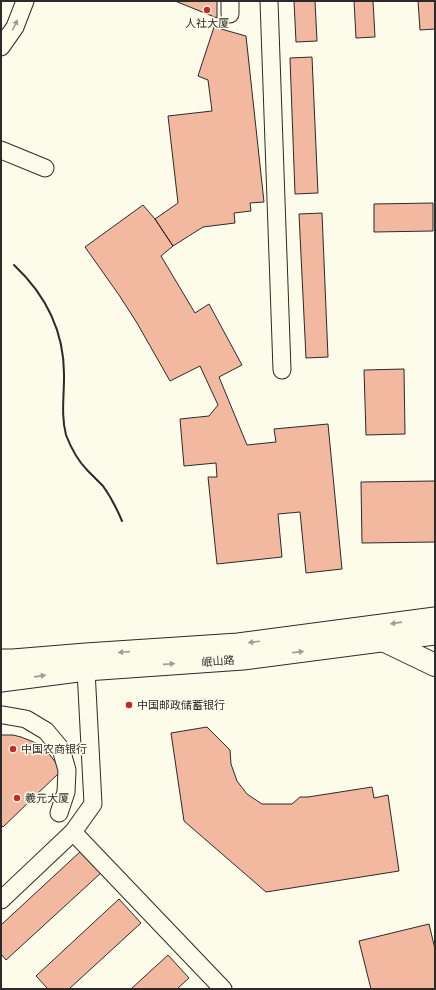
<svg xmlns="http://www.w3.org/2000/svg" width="436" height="990" font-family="Jost,'Noto Sans SC',sans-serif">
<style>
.building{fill:#f2b8a0;stroke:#2b2b2b}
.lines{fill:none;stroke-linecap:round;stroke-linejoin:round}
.minor-casing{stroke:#2b2b2b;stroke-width:19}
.major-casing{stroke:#2b2b2b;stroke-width:23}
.highway-casing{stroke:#2b2b2b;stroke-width:24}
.minor{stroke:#fdfbea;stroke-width:17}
.major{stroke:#fdfbea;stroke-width:21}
.highway{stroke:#fdfbea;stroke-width:22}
.wall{stroke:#2b2b2b;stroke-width:2}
.oneway{fill:#9e9d94}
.poi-dot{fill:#c62828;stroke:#fdfbea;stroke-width:1.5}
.labels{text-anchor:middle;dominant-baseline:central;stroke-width:3;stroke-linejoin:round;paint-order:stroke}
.poi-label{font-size:11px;fill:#2b2b2b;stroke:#fdfbea;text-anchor:start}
.street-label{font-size:11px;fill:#2b2b2b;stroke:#fdfbea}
</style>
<rect width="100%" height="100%" fill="#fdfbea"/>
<path class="building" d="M 175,1 L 217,1 L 217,18 Z
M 294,1 L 315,1 L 317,41 L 296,42 Z
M 354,1 L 373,1 L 375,37 L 356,38 Z
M 418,1 L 435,1 L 435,29 L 420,30 Z
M 214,27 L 246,36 L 264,202 L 250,203 L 251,211 L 234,213 L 235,223 L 203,227 L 173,246 L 155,219 L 178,203 L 168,116 L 212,111 L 208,80 L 198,76 Z
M 312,57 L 318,193 L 295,194 L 290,58 Z
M 433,203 L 433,231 L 374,232 L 374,204 Z
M 143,205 L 155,219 L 173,246 L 161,256 L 195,313 L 209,304 L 242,365 L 219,377 L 247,445 L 276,442 L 274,429 L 328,424 L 342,569 L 306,573 L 300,512 L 278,514 L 282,557 L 217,564 L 208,477 L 217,477 L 216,463 L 184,466 L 180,419 L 209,416 L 218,405 L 200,366 L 170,381 L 137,323 L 119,295 L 85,247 Z
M 322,213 L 328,357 L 306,358 L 299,214 Z
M 404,369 L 405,434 L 366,435 L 364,370 Z
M 435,481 L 435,542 L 362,543 L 361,482 Z
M 207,727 L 230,750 L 231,764 L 237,781 L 247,794 L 262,804 L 292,804 L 300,797 L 308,797 L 372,787 L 374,798 L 388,795 L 399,871 L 266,892 L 184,821 L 171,733 Z
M 1,735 L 13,735 L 21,737 L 36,743 L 50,755 L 56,763 L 60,772 L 3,827 L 1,825 Z
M 82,850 L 102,872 L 6,960 L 1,954 L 1,925 Z
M 119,899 L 141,923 L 69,989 L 48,989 L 36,976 Z
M 429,924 L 435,949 L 435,989 L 371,989 L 359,941 Z
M 168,955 L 189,978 L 177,989 L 131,989 Z"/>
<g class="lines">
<defs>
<path id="minor" d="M 230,1 L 230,14
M 269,1 L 282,370
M 1,47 L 15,27 L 25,1
M 1,150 L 45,168
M 1,715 L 3,715 L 26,719 L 46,731 L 61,749 L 67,770 L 66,792 L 59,813
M 73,832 L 223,989
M 1,900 L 73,832 L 93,804 L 86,670"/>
<path id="major" d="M 1,660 L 13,660 L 86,654 L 238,644 L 435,618
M 1,681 L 86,670 L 243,659 L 435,634"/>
<path id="highway" d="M 385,641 L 435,665"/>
</defs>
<use href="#minor" class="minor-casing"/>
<use href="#major" class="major-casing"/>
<use href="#highway" class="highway-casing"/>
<use href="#minor" class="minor"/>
<use href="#major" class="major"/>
<use href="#highway" class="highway"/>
<path class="wall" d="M 14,265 C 47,296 65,332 64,378 C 64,397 61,416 66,435 C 71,448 78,461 88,471 C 93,476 98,481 103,486 C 111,497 117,509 122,521"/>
</g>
<defs><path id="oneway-solid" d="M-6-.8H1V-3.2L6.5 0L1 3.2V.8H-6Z"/></defs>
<g class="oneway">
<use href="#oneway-solid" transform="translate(15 25) rotate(-64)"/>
<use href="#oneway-solid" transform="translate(396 623) rotate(172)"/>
<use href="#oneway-solid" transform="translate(254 642) rotate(173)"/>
<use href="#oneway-solid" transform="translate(124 652) rotate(176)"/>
<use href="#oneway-solid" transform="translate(298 652) rotate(-7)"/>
<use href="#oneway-solid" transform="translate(169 664) rotate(-4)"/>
<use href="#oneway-solid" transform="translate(40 676) rotate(-8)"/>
</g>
<g class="poi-dot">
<circle cx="207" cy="10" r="4"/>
<circle cx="129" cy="705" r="4"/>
<circle cx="13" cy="749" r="4"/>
<circle cx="17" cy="798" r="4"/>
</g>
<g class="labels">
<g class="poi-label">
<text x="207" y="23" text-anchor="middle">人社大厦</text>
<text x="137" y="705">中国邮政储蓄银行</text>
<text x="21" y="749">中国农商银行</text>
<text x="25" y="798">羲元大厦</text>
</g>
<g class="street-label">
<text transform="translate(218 661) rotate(-4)">岷山路</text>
</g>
</g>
<rect width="436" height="990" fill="none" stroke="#2b2b2b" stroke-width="4"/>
</svg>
